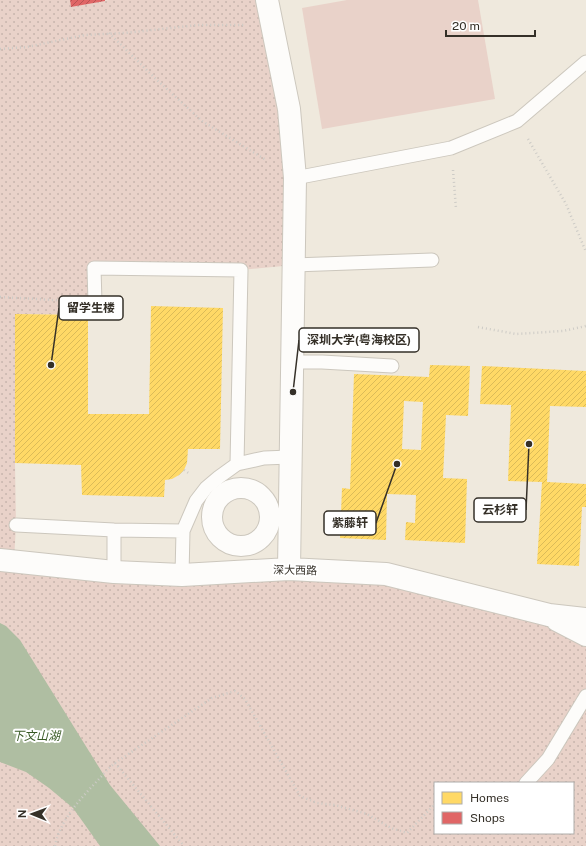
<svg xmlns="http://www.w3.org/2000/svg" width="586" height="846" font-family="'Public Sans','Noto Sans SC',sans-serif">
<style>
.grass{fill:url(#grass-dots);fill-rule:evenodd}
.pitch{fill:#e9d2c9}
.water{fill:#afbea2}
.homes{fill:url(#homes-hatch);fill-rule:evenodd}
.shops{fill:url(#shops-hatch)}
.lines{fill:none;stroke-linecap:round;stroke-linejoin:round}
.service-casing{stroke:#ccc7bd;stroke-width:15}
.pedestrian-casing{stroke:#ccc7bd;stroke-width:22}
.minor-casing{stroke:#ccc7bd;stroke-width:24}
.path{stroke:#cdcbc6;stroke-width:2.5;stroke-dasharray:1 3;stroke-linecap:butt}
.service{stroke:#fdfcfa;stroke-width:13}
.pedestrian{stroke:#fdfcfa;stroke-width:20}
.minor{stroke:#fdfcfa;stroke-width:22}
.labels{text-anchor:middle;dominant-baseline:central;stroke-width:4;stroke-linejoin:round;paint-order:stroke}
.street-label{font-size:11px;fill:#353028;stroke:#fff}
.water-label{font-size:12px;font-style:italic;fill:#385924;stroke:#fff}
.leader{fill:none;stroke:#353028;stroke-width:1.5}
.callout-dot{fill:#353028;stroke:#fff;stroke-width:1.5}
.callout{fill:#fff;stroke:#353028;stroke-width:1.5}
.callout-label{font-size:12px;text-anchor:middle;font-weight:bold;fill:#353028}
</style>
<defs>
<pattern id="grass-dots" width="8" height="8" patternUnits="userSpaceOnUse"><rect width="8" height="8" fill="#e9d2c9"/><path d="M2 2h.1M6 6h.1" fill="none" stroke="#c8b5ad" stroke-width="1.8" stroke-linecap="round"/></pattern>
<pattern id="homes-hatch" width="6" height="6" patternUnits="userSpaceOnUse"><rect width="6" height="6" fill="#ffd966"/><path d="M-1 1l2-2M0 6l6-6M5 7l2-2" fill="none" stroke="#dbbb58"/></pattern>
<pattern id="shops-hatch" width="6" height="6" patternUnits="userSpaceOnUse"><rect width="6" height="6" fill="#e06666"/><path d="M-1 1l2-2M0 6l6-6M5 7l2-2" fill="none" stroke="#b65454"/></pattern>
</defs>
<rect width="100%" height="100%" fill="#efe9dd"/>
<path class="grass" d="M 0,0 L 70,0 L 71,7 L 109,0 L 267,0 L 294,265 L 241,270 L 89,269 L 88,315 L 15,314 L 15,463 L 16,525 L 14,561 L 289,569 L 586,619 L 586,846 L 0,846 ZM 435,783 L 573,783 L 573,833 L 435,833 Z"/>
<path class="pitch" d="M 347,0 L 478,0 L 495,99 L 322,129 L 302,8 Z"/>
<path class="water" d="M 0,623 L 6,626 L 20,640 L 110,785 L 160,846 L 100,846 L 73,808 L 49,788 L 26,772 L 0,762 Z"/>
<path class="homes" d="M 151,306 L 223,308 L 220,449 L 188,449 L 187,463 L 184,470 L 179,475 L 172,479 L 165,480 L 164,497 L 82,495 L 81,465 L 15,463 L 15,314 L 88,315 L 88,414 L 149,414 Z
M 430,365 L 470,366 L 468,416 L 446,415 L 443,478 L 467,479 L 465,543 L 405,540 L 406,522 L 415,523 L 416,495 L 387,494 L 386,540 L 340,538 L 342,488 L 350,489 L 354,374 L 429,377 ZM 404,401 L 423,402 L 421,450 L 402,449 Z
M 482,366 L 586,371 L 586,407 L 550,406 L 547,482 L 586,484 L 586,507 L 582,507 L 579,566 L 537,564 L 542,482 L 508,481 L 511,405 L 480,404 Z"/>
<path class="shops" d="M 70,0 L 105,0 L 105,1 L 71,7 Z"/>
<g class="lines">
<defs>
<path id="service" d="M 295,178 L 451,148 L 517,121 L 586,62
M 294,265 L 432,260
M 95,303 L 94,268 L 241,270 L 237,464
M 292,362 L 322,362 L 392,366
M 16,525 L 114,530 L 183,531
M 114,572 L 114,530
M 182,575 L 183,531 L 196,501 L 206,488 L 219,477 L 237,464 L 264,458 L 290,457
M 526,783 L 548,759 L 586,696"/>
<path id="pedestrian" d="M212 517a29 29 0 1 1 58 0a29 29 0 1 1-58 0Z"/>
<path id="minor" d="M 267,0 L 289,109 L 295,178 L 289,569
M 0,560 L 114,572 L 182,575 L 289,569 L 386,574 L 549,615 L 586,619
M 557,620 L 586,635"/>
</defs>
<use href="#service" class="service-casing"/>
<use href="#pedestrian" class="pedestrian-casing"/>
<use href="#minor" class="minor-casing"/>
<path class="path" d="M 109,33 L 158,81 L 202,121 L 266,160
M 0,49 L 27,47 L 85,35 L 125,33 L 198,25 L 246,25
M 528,139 L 566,204 L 586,252
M 453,170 L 456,209
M 0,297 L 72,301
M 478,327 L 516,334 L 563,331 L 586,326
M 184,470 L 190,474
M 115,763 L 212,698 L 235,691 L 245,699 L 300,796 L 317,803 L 335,805 L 367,814 L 391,828 L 407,833 L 435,804
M 55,846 C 61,815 88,792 108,769 L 115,763 L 184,846"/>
<use href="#service" class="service"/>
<use href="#pedestrian" class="pedestrian"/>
<use href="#minor" class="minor"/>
</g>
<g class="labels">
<g class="street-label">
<text transform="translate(295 570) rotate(1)">深大西路</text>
</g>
<g class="water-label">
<text x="36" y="736">下文山湖</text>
</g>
</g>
<path class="leader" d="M51 365L59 308M293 392L299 340M529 444L526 510M397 464L376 523"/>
<g class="callout-dot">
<circle cx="51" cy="365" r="4"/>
<circle cx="293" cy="392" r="4"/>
<circle cx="529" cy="444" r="4"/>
<circle cx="397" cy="464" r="4"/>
</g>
<g class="callout">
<rect x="59" y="296" width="64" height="24" rx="4"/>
<rect x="299" y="328" width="120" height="24" rx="4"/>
<rect x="474" y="498" width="52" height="24" rx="4"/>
<rect x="324" y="511" width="52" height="24" rx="4"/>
</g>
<g class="callout-label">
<text x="91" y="312">留学生楼</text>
<text x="359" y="344">深圳大学(粤海校区)</text>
<text x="500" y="514">云杉轩</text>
<text x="350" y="527">紫藤轩</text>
</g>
<rect x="434" y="782" width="140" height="52" fill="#ffffff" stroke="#aeaca9"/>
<rect x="442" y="792" width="20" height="12" fill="#ffd966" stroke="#aeaca9"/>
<text x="470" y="802" font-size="12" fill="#353028">Homes</text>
<rect x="442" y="812" width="20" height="12" fill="#e06666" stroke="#aeaca9"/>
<text x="470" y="822" font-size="12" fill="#353028">Shops</text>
<g transform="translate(32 814) rotate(271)" stroke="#ffffff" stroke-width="3" paint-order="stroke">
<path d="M0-3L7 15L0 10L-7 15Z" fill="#353028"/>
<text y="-6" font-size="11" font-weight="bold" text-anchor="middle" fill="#353028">N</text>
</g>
<path d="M446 30v6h89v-6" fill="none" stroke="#353028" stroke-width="2"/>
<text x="452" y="30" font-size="12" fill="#353028" stroke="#ffffff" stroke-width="3" paint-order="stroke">20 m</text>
</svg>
